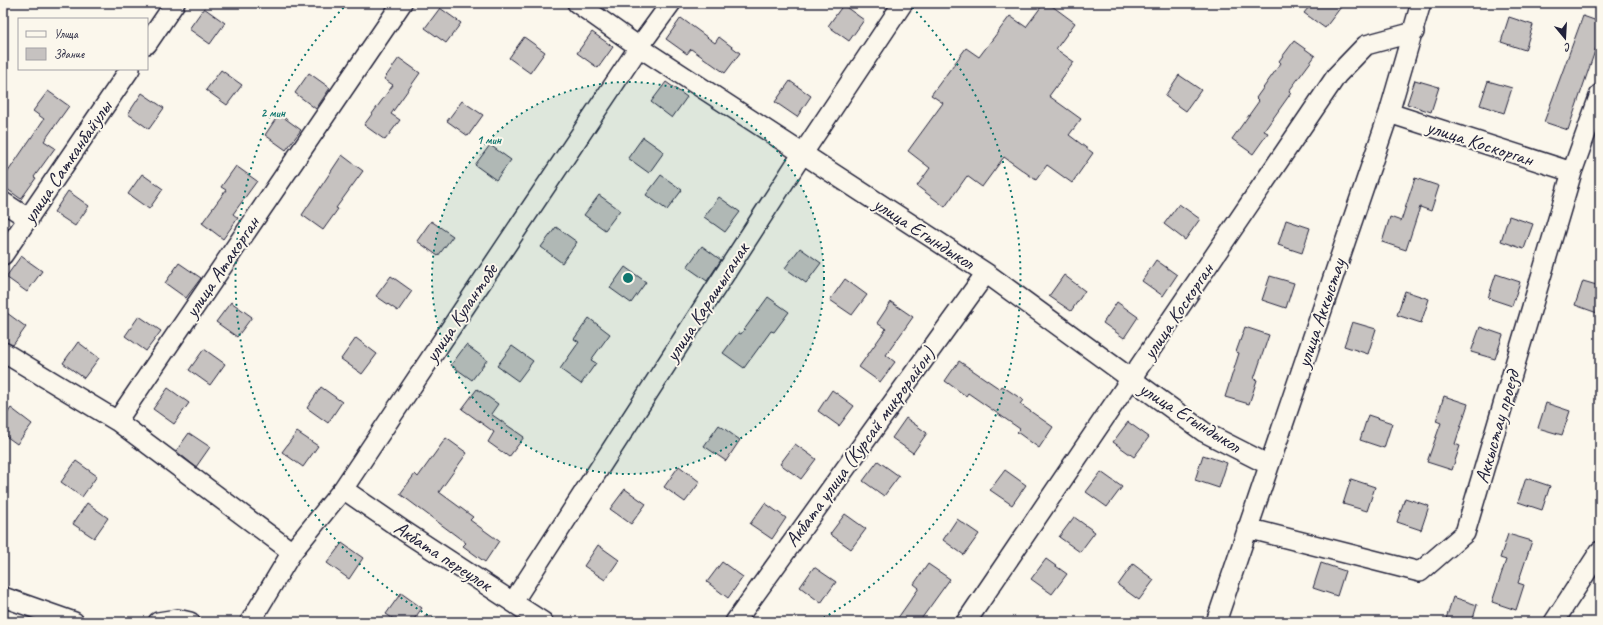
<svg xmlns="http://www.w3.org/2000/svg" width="1603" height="625" font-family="Caveat,sans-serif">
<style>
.building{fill:#c6c2c0;stroke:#22223b}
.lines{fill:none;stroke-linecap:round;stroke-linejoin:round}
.minor-casing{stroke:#22223b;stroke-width:22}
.minor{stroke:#fbf7ec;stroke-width:19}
.ring{fill:none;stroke:#0f766e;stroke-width:2;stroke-dasharray:2 4}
.labels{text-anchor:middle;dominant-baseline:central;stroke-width:4;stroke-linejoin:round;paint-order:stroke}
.street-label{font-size:20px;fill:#22223b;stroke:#fbf7ec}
.centre{fill:#0f766e;stroke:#fbf7ec;stroke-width:2}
.ring-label{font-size:12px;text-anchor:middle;font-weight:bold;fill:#0f766e;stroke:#fbf7ec;stroke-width:4;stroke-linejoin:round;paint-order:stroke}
</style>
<rect width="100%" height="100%" fill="#fbf7ec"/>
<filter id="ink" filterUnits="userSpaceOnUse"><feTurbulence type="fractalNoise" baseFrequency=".025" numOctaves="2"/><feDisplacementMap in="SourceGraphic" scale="8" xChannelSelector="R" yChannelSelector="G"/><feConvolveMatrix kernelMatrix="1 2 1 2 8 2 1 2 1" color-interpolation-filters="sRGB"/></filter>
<g filter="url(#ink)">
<path class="building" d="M 1044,3 L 1048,3 L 1075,23 L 1056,49 L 1074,62 L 1049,96 L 1081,119 L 1069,135 L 1093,153 L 1072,183 L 1047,165 L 1036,180 L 1004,157 L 982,187 L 967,176 L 945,207 L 917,186 L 930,168 L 908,151 L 943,103 L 931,95 L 966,48 L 979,57 L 1010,16 L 1026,27 Z
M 1312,3 L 1344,3 L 1325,28 L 1304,13 Z
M 843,5 L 864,20 L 849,41 L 828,26 Z
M 204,8 L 225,23 L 210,44 L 189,29 Z
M 440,8 L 461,23 L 446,43 L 425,28 Z
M 1583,16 L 1600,22 L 1600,49 L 1596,48 L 1568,130 L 1544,122 Z
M 1509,17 L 1533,25 L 1525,50 L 1501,42 Z
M 681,18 L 715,43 L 719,37 L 740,53 L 725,73 L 691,49 L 687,54 L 666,39 Z
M 592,32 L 613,47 L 598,68 L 577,53 Z
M 524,37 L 545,52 L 530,73 L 509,58 Z
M 1294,41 L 1315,56 L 1289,91 L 1291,93 L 1264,131 L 1268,133 L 1253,154 L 1232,139 L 1259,101 L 1256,98 L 1281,63 L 1279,61 Z
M 399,58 L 420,73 L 391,114 L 400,120 L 385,140 L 364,125 L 393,85 L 384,79 Z
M 221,70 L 242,85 L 227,105 L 206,90 Z
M 309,73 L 330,88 L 316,109 L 295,93 Z
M 1179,75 L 1201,90 L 1186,111 L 1165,96 Z
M 1415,80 L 1439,87 L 1431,112 L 1407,104 Z
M 790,81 L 811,96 L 797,117 L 775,102 Z
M 1488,81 L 1512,88 L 1504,113 L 1480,105 Z
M 666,82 L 687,97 L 672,118 L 651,102 Z
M 48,91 L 69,106 L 44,141 L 55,148 L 34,177 L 36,178 L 21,199 L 3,186 L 3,179 L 44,119 L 33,111 Z
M 142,93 L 164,108 L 149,129 L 128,114 Z
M 462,101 L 483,115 L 468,136 L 447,121 Z
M 279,114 L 301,130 L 286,150 L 265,135 Z
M 643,137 L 664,152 L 649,173 L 628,158 Z
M 490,145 L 511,160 L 496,180 L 475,165 Z
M 342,155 L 363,171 L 336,208 L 338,209 L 323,230 L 302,215 Z
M 236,166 L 257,181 L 233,214 L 238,218 L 223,239 L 202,223 L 226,190 L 221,187 Z
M 142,174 L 163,189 L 149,209 L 128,194 Z
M 661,175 L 682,190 L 667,210 L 646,195 Z
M 1415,178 L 1439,186 L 1431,211 L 1420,207 L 1406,250 L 1382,242 L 1390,217 L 1401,221 Z
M 68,191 L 89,206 L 75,226 L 54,212 Z
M 599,195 L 620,210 L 605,230 L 584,215 Z
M 719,197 L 740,212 L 725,232 L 704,217 Z
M 1179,204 L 1200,219 L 1185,240 L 1164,224 Z
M 1509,216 L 1533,224 L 1524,249 L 1501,241 Z
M 1286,220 L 1310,228 L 1302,253 L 1278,245 Z
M 431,221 L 453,236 L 438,256 L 417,241 Z
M 556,227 L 577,242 L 562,263 L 541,247 Z
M 702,246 L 721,260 L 707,281 L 687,267 Z
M 800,248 L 821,263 L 806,283 L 785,268 Z
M 21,256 L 42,271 L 27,292 L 6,277 Z
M 1156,260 L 1177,275 L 1163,296 L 1142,281 Z
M 179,263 L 201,278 L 186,298 L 165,283 Z
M 625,267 L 646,282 L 631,303 L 610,288 Z
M 1496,274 L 1520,282 L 1512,306 L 1488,298 Z
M 1064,275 L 1085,291 L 1071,311 L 1049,296 Z
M 391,276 L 412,291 L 398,311 L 376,296 Z
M 1270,276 L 1294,283 L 1286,308 L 1262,300 Z
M 845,279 L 867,295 L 852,315 L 830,300 Z
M 1583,281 L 1600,286 L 1600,314 L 1575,305 Z
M 1405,291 L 1429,299 L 1421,323 L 1397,315 Z
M 768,297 L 789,312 L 774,332 L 771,331 L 744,368 L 723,353 L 738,333 L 741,334 Z
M 231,302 L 252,317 L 237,337 L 216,322 Z
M 891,302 L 913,317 L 886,355 L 895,362 L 880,382 L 859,367 L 886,329 L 877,323 Z
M 1117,302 L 1138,317 L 1124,338 L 1103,323 Z
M 3,310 L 26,327 L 13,345 L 3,341 Z
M 139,316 L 161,331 L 146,351 L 125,336 Z
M 589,318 L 610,334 L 591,360 L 596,363 L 581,384 L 560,369 L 579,342 L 574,339 Z
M 1352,322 L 1376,329 L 1368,354 L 1344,346 Z
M 1245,327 L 1269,335 L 1254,379 L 1257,380 L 1249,404 L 1225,397 L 1239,353 L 1236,352 Z
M 1480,327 L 1503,335 L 1495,359 L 1471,352 Z
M 356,338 L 377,354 L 362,374 L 341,359 Z
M 78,342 L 99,358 L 84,378 L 63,363 Z
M 466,345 L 487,360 L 472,380 L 451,365 Z
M 512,346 L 533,361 L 518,381 L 497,366 Z
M 204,349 L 225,364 L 210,385 L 189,370 Z
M 959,361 L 1000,389 L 1002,386 L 1023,400 L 1020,404 L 1053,427 L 1039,448 L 1017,432 L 1020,429 L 968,393 L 966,396 L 945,381 Z
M 321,387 L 342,402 L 328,423 L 307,408 Z
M 168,388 L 189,403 L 174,424 L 153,409 Z
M 477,389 L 498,404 L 491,414 L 524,437 L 509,457 L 488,442 L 494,432 L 462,409 Z
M 832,390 L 854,406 L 839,426 L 818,411 Z
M 1444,396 L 1468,404 L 1455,444 L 1460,446 L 1452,470 L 1427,462 L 1441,423 L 1436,421 Z
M 1546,403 L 1570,411 L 1562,435 L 1538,428 Z
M 11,408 L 32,424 L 17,444 L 3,434 L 3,420 Z
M 1368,415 L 1392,423 L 1384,448 L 1360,440 Z
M 906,418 L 927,433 L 913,453 L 892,438 Z
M 1128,422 L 1149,437 L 1134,457 L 1113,442 Z
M 719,425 L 740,440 L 726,461 L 704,446 Z
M 297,432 L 318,446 L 303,467 L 282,452 Z
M 189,433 L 210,447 L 196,467 L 176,451 Z
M 446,438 L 467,453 L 439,492 L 473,517 L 470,520 L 499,541 L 485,562 L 463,546 L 466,543 L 400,494 L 415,474 L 418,477 Z
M 795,444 L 816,459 L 801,479 L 780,464 Z
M 1203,455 L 1227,463 L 1219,488 L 1195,480 Z
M 76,461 L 97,476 L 82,497 L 61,482 Z
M 878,461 L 899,476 L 884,496 L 863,481 Z
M 679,466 L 700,482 L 685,502 L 664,487 Z
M 1005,470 L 1026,485 L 1012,505 L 990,490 Z
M 1101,472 L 1122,487 L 1107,507 L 1086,492 Z
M 1526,478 L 1550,486 L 1542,510 L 1518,502 Z
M 1351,479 L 1375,487 L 1367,511 L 1343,504 Z
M 625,489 L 646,504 L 631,524 L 610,509 Z
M 1405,498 L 1429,506 L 1421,530 L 1397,522 Z
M 87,503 L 108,518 L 94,538 L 73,524 Z
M 765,503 L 786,518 L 772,539 L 750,524 Z
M 845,514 L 866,529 L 851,549 L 830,534 Z
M 1074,517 L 1095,532 L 1080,552 L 1059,537 Z
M 957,519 L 979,534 L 964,555 L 943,540 Z
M 1508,534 L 1532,541 L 1518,583 L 1524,585 L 1516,610 L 1492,602 L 1506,560 L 1500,558 Z
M 342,543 L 363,558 L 349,579 L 327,563 Z
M 598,545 L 619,560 L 605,580 L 584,566 Z
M 1046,559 L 1067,574 L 1052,594 L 1031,579 Z
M 722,562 L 743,577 L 728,598 L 707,582 Z
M 1321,563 L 1345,571 L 1337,596 L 1313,588 Z
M 928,564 L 950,579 L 919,622 L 895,622 L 919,588 L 914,584 Z
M 1133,564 L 1154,580 L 1139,600 L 1118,585 Z
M 814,567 L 836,582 L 821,603 L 800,587 Z
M 401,593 L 422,608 L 412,622 L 398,622 L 386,614 Z
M 1453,597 L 1477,605 L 1472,622 L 1445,622 Z"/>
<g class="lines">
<defs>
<path id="minor" d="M 577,3 L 639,47 L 986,273 L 1204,432 L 1269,465
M 147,44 L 175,3
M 1389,113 L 1572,172
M 3,202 L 29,219
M 3,255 L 130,69
M 3,352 L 117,421 L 292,552
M 117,421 L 402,3
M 343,489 L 404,531 L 543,622
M 1247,528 L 1420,572 L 1465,533 L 1572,172 L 1600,94
M 3,597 L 74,622
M 513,602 L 803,153 L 903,3
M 158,622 L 177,619 L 190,622
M 250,622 L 292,552 L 343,489 L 639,47 L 671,3
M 735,622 L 986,273
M 966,622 L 1337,75 L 1366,45 L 1414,32
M 1216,622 L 1389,113 L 1421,3
M 1554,622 L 1600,551"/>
</defs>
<use href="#minor" class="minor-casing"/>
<use href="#minor" class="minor"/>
</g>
</g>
<circle cx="628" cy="278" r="196" fill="#0f766e" fill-opacity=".12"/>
<g class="ring">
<circle cx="628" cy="278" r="196"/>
<path d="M438 621A392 392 0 0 1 348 3M908 3A392 392 0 0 1 818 621"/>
</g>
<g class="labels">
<g class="street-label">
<text transform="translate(1480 143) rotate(18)">улица Коскорган</text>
<text transform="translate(67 162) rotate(-56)">улица Сатканбайулы</text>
<text transform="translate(924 233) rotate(33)">улица Егындыкол</text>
<text transform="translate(222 267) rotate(-56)">улица Атакорган</text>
<text transform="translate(707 302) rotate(-57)">улица Карашыганак</text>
<text transform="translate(1178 311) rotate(-56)">улица Коскорган</text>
<text transform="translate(461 313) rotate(-56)">улица Кулантобе</text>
<text transform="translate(1321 313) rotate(-71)">улица Аккыстау</text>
<text transform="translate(1190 417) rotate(32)">улица Егындыкол</text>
<text transform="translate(1497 427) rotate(-74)">Аккыстау проезд</text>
<text transform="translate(860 447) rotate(-54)">Акбата улица (Курсай микрорайон)</text>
<text transform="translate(443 556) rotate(33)">Акбата переулок</text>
</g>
</g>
<circle cx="628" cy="278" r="6" class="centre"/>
<g class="ring-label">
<text x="273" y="117">2 мин</text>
<text x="489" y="144">1 мин</text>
</g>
<rect width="1603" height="625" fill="none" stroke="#fbf7ec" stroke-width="16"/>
<rect x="8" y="8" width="1587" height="609" fill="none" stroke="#22223b" stroke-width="1.5" filter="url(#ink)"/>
<rect x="18" y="18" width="130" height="52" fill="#fbf7ec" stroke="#a4a2a5"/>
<rect x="26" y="31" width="20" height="6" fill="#fbf7ec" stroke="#a4a2a5"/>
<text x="54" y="38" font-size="12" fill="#22223b">Улица</text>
<rect x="26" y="48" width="20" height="12" fill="#c6c2c0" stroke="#a4a2a5"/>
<text x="54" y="58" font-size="12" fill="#22223b">Здание</text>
<g transform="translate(1565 38) rotate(162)" stroke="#fbf7ec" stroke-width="3" paint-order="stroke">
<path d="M0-3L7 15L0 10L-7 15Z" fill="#22223b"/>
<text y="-6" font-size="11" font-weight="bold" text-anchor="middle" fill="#22223b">С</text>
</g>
</svg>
